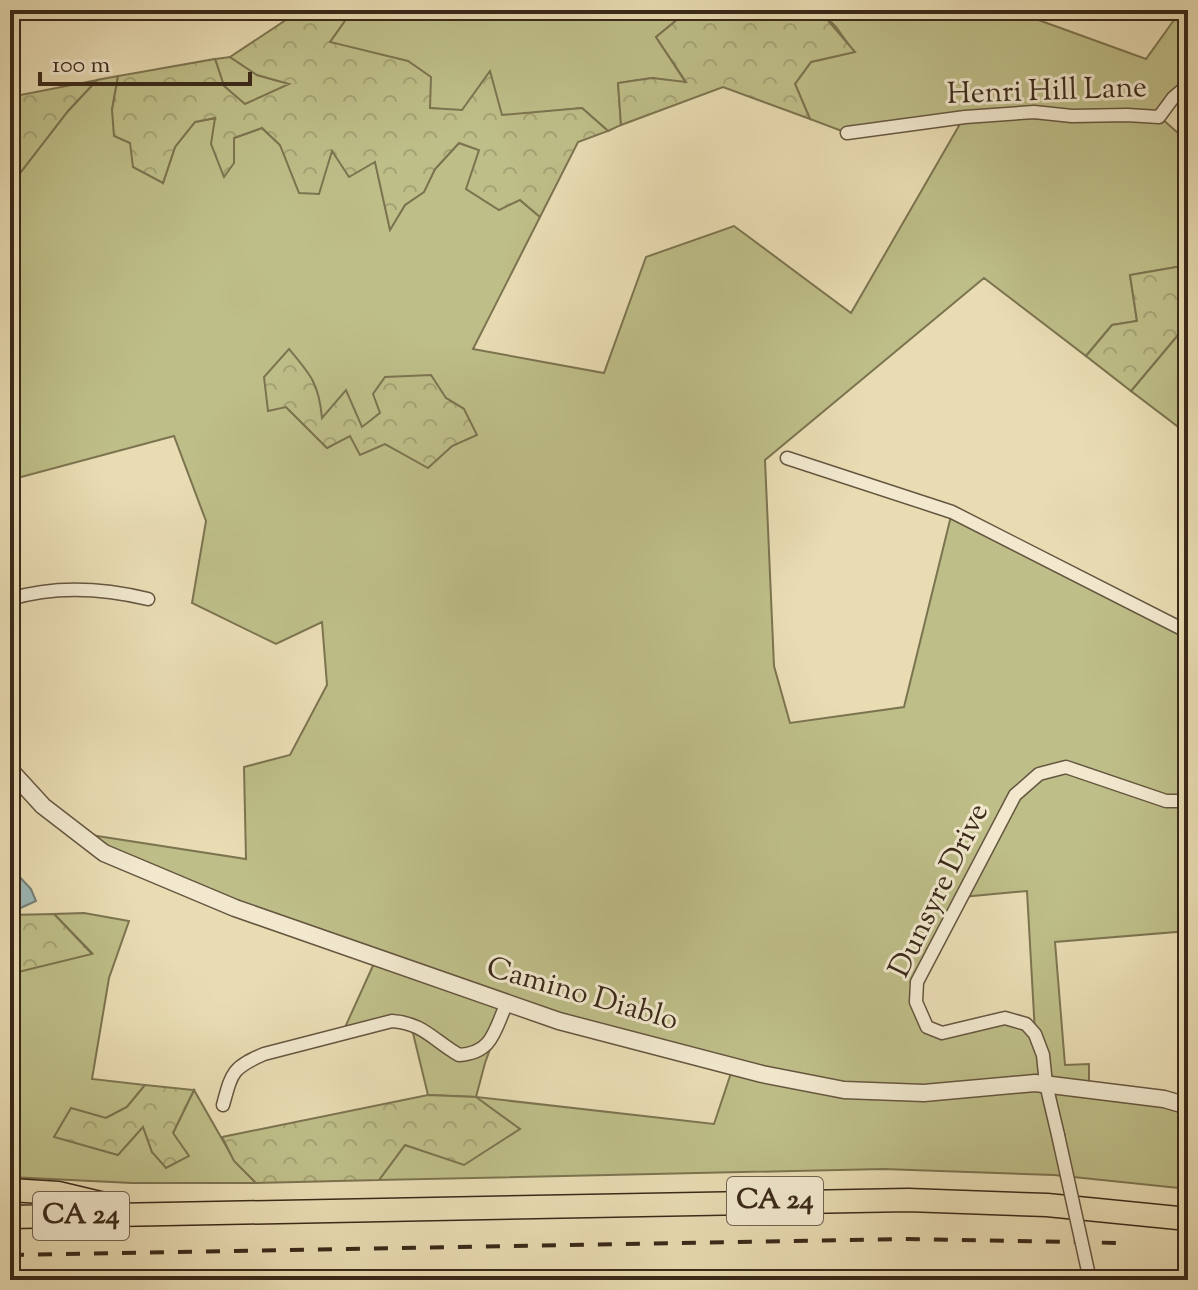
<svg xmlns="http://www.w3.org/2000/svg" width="1198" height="1290" font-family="'Sorts Mill Goudy',serif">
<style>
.grass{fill:#bebe88;stroke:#7c7450;stroke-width:2;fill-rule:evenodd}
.forest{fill:url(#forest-crowns);stroke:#7c7450;stroke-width:2}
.water{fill:url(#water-ripples);stroke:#757f78;stroke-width:2}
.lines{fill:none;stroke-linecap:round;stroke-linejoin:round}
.minor-casing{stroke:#665640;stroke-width:15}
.tertiary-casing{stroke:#665640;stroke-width:19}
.motorway-casing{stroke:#3a2919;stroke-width:25}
.minor{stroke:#f1e8ce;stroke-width:12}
.tertiary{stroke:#f1e8ce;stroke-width:16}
.motorway{stroke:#e9dcb3;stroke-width:22}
.rail{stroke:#3a2919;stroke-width:4;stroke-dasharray:14 14;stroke-linecap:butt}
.minor-bridge-casing{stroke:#665640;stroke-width:15;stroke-linecap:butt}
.minor-bridge{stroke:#f1e8ce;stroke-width:12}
.labels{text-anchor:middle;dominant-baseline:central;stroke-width:6;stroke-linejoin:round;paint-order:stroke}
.shield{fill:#f1e8ce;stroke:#71624f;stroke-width:2}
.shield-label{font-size:28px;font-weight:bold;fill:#3a2919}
.street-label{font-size:30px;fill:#3a2919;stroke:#f1e8ce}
</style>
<defs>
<pattern id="forest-crowns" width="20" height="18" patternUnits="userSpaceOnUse" patternTransform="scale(2)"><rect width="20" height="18" fill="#bebe88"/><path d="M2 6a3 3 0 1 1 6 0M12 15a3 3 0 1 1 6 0" fill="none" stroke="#a4a375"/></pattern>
<pattern id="water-ripples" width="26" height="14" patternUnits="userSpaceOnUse" patternTransform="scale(2)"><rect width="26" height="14" fill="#9cb9b7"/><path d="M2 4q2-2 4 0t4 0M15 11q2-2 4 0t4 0" fill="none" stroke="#809694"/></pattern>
</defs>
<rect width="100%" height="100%" fill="#e9dcb3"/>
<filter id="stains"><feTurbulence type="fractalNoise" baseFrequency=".0025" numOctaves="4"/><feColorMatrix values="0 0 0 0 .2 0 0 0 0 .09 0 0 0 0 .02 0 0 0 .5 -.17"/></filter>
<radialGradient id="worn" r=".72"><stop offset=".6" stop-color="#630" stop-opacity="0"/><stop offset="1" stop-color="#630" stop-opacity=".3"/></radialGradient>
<path class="grass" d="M 343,10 L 689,10 L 656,37 L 686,83 L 652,78 L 618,83 L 621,125 L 608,131 L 582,108 L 502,116 L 430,108 L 330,42 L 349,15 Z
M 819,10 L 1011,10 L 1146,59 L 1179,13 L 1188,19 L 1188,85 L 1160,117 L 1188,142 L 1188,265 L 1130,275 L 1137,321 L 1112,325 L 1086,356 L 984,278 L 765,460 L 774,666 L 790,723 L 904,707 L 952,512 L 1188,632 L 1188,931 L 1055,942 L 1065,1065 L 1089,1064 L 1089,1089 L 1188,1106 L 1188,1189 L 1054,1175 L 883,1169 L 379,1180 L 405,1145 L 464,1164 L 476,1097 L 428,1095 L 412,1029 L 391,1021 L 342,1034 L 376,959 L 235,908 L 78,833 L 246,859 L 244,767 L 290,755 L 327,685 L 322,622 L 276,644 L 192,603 L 206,521 L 174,436 L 10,480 L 10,176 L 17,177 L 68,111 L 97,80 L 118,76 L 112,110 L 130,143 L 163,183 L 175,147 L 195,122 L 216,118 L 234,162 L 234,138 L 262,128 L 280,145 L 289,163 L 332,150 L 375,161 L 390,229 L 405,205 L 424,191 L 435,169 L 459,143 L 479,150 L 520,200 L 540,217 L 473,349 L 604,373 L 646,257 L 734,226 L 851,313 L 964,117 L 847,133 L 810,119 L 795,84 L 811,62 L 854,52 L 836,27 ZM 446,398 L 464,409 L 452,446 L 428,467 L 385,444 L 350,435 L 327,448 L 286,407 L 322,419 L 362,428 L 380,413 ZM 1027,891 L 1035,1033 L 1005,1018 L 942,1033 L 927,1027 L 917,982 L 962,897 ZM 506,1005 L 733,1067 L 714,1124 L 476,1097 L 485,1063 Z
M 230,57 L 257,75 L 290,84 L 245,105 L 224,86 L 215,59 Z
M 1188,323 L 1188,428 L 1185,432 L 1131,391 Z
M 84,913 L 129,921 L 109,978 L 92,1079 L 145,1085 L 127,1107 L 106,1118 L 54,1137 L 143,1126 L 152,1152 L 173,1133 L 194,1090 L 234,1160 L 256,1183 L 132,1183 L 10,1177 L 10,973 L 92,953 L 54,914 Z"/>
<path class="forest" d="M 301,10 L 343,10 L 349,15 L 330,42 L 408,61 L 431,77 L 430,108 L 462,110 L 490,71 L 502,115 L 582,108 L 608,131 L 578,142 L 540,217 L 520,200 L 499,210 L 466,189 L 479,150 L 459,143 L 435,169 L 424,192 L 405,205 L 390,230 L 375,162 L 349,177 L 332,151 L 319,194 L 299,193 L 280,145 L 262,128 L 234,138 L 234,163 L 224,177 L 211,144 L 215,118 L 195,122 L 175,147 L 163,183 L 133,167 L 130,143 L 114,136 L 112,110 L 118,76 L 215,59 L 224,86 L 245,104 L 289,84 L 257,75 L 230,57 Z
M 689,10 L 819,10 L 855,52 L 811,62 L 795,84 L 810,119 L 723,87 L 621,125 L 618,83 L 652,78 L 686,82 L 656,37 Z
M 97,80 L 68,111 L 17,177 L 10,176 L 10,97 Z
M 1188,265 L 1188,323 L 1131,391 L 1086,356 L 1112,325 L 1137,321 L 1130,275 Z
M 289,349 C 311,375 319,384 322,418 L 346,390 L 362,427 L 380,413 L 373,394 L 385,377 L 431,375 L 446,398 L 464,409 L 477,435 L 452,446 L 428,468 L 385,444 L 360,455 L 350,436 L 327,448 L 286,407 L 268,411 L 264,377 Z
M 54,914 L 92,954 L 10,974 L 10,915 Z
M 145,1085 L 194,1090 L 173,1133 L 189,1156 L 166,1168 L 152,1152 L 143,1127 L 118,1155 L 54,1137 L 71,1108 L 106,1118 L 127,1107 Z
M 428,1095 L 476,1097 L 520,1129 L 464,1165 L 405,1145 L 379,1180 L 256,1183 L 234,1161 L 222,1137 Z"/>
<path class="water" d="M 16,873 L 31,889 L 36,901 L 16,910 L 10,906 L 10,876 Z"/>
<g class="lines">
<defs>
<path id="minor" d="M 847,133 L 965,117 L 1034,112 L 1072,116 L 1127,115 L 1159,117 L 1173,98 L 1188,85
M 787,458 L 952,512 L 1188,632
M 10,599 C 56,585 102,588 148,599
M 223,1105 C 232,1072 232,1068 264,1054 L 392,1021 C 423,1023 433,1040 459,1055 C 492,1053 494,1032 506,1005
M 1058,1135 L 1046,1084 L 1043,1055 L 1035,1034 L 1026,1024 L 1005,1018 L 942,1033 L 927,1027 L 916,1002 L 917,982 L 1015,795 L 1039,774 L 1066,767 L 1166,801 L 1188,801"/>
<path id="tertiary" d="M 1181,10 L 1188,13
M 10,770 L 43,806 L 104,853 L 235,908 L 559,1021 L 762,1074 L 844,1090 L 924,1093 L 1035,1083 L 1164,1099 L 1188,1106"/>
<path id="motorway" d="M 10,1190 L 58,1193 L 117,1207
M 10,1217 L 908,1200 L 1047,1205 L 1188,1219"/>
</defs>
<use href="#minor" class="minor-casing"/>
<use href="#tertiary" class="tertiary-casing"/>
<use href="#motorway" class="motorway-casing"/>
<use href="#minor" class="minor"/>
<use href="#tertiary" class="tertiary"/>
<use href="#motorway" class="motorway"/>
<path class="rail" d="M 10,1255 L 907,1239 L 1122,1243"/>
<defs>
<path id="minor-bridge" d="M 1058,1135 L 1090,1280"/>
</defs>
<use href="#minor-bridge" class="minor-bridge-casing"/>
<use href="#minor-bridge" class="minor-bridge"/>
</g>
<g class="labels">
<g class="shield">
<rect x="727" y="1177" width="96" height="48" rx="6"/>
<rect x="33" y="1192" width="96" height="48" rx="6"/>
</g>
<g class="shield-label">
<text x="775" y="1201">CA 24</text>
<text x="81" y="1216">CA 24</text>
</g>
<g class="street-label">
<text transform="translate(1047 92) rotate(-2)">Henri Hill Lane</text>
<text transform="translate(940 891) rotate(-64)">Dunsyre Drive</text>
<text transform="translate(582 995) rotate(16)">Camino Diablo</text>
</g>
</g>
<rect width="1198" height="1290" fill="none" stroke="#e9dcb3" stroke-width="40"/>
<rect x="12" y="12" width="1174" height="1266" fill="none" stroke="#3a2919" stroke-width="4"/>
<rect x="20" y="20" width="1158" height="1250" fill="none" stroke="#3a2919" stroke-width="2"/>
<path d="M40 72v12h210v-12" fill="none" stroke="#3a2919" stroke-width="4"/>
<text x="52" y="72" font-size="24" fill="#3a2919" stroke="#f1e8ce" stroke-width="6" paint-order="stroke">100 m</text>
<rect width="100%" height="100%" filter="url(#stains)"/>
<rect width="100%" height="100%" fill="url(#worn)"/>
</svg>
